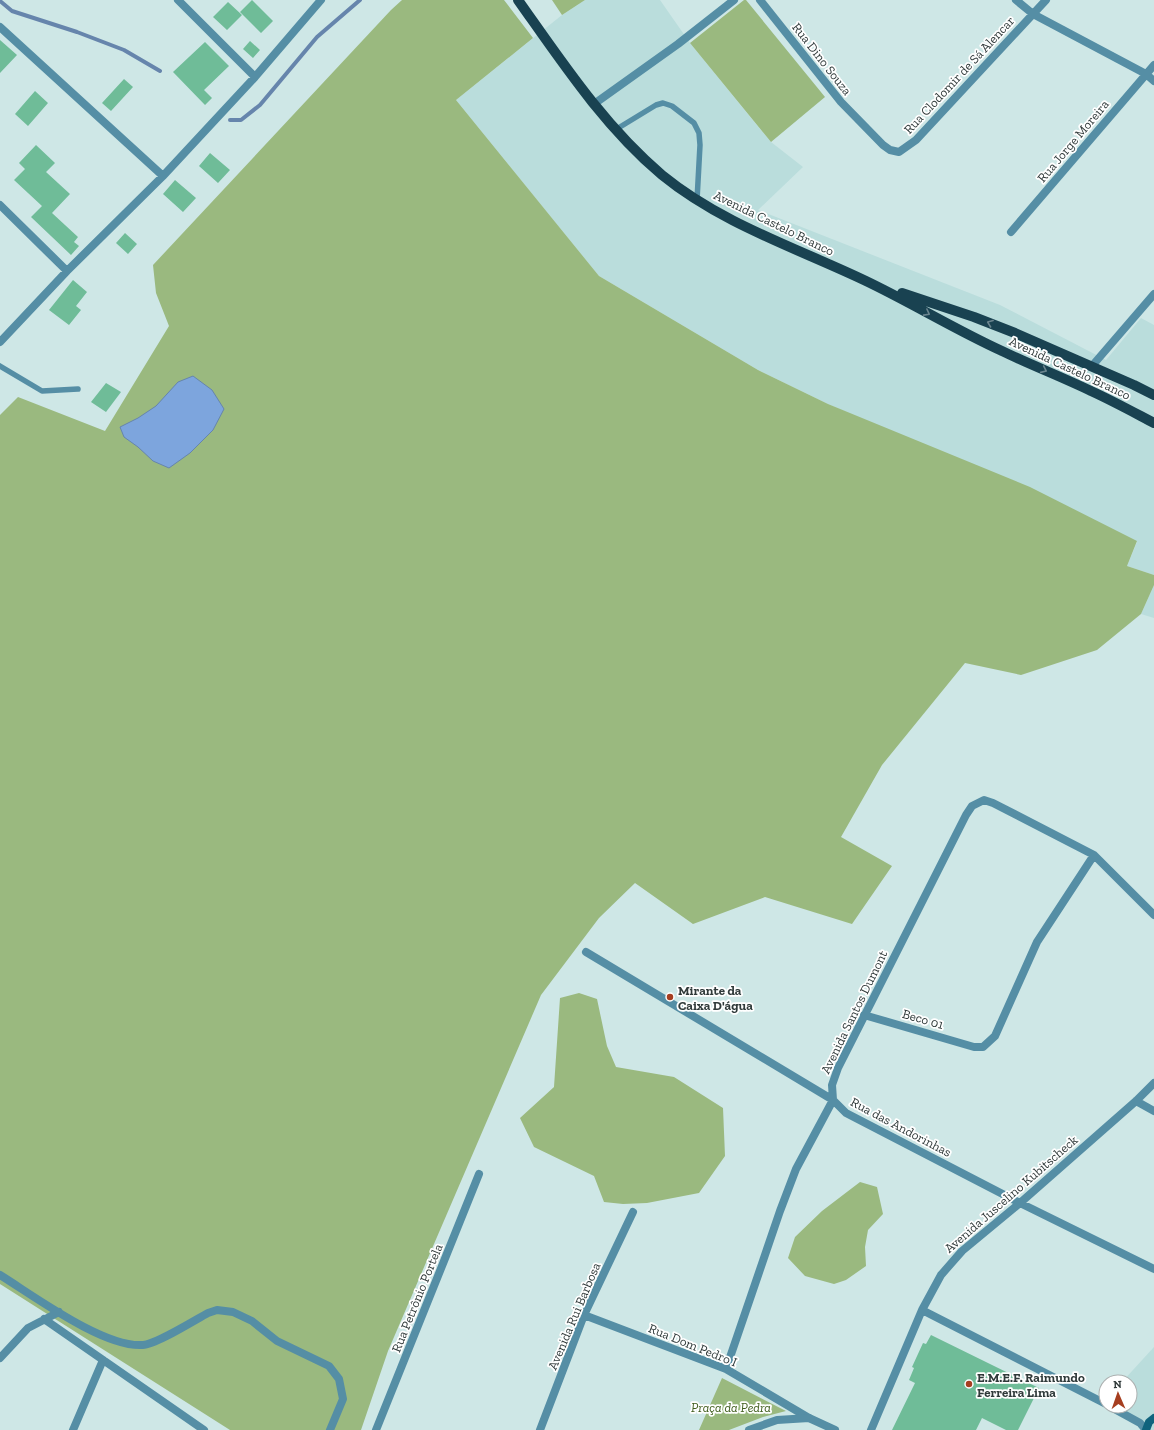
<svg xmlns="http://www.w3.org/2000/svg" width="1154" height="1430" font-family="'Zilla Slab',serif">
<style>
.built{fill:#badddc}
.green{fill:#9ab97f}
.water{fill:#7da5dd;stroke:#6685ac}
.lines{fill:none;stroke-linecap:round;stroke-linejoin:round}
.stream{stroke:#6685ac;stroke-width:4}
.building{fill:#6fbc98}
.service{stroke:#558ea5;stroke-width:5.5}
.minor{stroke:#558ea5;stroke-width:8}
.tertiary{stroke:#558ea5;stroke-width:8}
.secondary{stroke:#10637d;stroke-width:8}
.primary{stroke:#194251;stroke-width:10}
.oneway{stroke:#6a848e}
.poi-dot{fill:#a63e20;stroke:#fff;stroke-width:1.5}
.labels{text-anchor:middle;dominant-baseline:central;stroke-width:3.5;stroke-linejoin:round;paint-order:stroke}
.street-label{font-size:13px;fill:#303a3a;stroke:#fff}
.poi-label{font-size:13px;font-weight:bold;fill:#303a3a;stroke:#fff;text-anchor:start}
.park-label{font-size:13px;font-style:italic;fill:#405e1e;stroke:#fff}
</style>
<rect width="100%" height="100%" fill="#cee7e6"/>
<path class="built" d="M 585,0 L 660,0 L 690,43 L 760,129 L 771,142 L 803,167 L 758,210 L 1000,305 L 1106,360 L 1141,318 L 1154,325 L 1154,575 L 1127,566 L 1137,542 L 828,404 L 758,370 L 599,276 L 456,100 L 562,15 Z
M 1154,585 L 1154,618 L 1141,614 Z
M 1154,1347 L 1154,1430 L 1146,1430 L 1118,1406 L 1130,1406 L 1130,1382 L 1122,1382 Z"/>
<path class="green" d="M 402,0 L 504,0 L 533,38 L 456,100 L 599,276 L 758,370 L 828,404 L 1030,487 L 1137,541 L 1127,566 L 1154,575 L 1154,585 L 1141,614 L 1097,650 L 1021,675 L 965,663 L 882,765 L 841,837 L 892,866 L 852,924 L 765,897 L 693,924 L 635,883 L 599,918 L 541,995 L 388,1351 L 361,1430 L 230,1430 L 0,1284 L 0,415 L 18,397 L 105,431 L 169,326 L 156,293 L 153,265 L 391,10 Z
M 552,0 L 585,0 L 562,15 Z
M 744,0 L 746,0 L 825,97 L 771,142 L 690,43 Z
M 579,993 L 597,999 L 607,1046 L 616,1067 L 674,1077 L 723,1108 L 725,1156 L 699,1193 L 647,1203 L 623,1204 L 604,1202 L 594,1176 L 534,1147 L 520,1118 L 554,1087 L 560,998 Z
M 860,1182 L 877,1187 L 883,1214 L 868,1230 L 865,1247 L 866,1266 L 846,1280 L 834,1284 L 805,1276 L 788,1258 L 795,1237 L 822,1211 Z
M 722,1378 L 786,1411 L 763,1417 L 729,1430 L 699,1430 Z"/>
<path class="water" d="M 193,376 L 212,390 L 224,409 L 213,430 L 190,453 L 169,468 L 153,461 L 138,447 L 124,437 L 120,427 L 138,418 L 156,406 L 178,382 Z"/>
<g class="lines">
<path class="stream" d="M 0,1 L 12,11 L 77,32 L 124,50 L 160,71
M 230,120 L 241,120 L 260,105 L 317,37 L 360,0"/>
</g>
<path class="building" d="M 252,0 L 273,21 L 261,33 L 240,12 Z
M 228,2 L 242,15 L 227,30 L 213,17 Z
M 0,40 L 17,55 L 0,73 Z
M 250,41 L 260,50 L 253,58 L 243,49 Z
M 205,42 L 229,66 L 204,90 L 212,98 L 205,105 L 173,72 Z
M 124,79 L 133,87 L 111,111 L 102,103 Z
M 35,91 L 48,103 L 28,126 L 15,114 Z
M 36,145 L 55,163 L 46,172 L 70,194 L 52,213 L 78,237 L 74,242 L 79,246 L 71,255 L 31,217 L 42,206 L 14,180 L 25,169 L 19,163 Z
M 210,153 L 230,170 L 218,183 L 199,166 Z
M 175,180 L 196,198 L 183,212 L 163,194 Z
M 125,233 L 137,244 L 128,254 L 116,243 Z
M 73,280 L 87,292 L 76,306 L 81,310 L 69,325 L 49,310 Z
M 106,383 L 121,392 L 106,412 L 91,402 Z
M 931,1335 L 1039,1388 L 1018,1430 L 1006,1430 L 982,1418 L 976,1430 L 892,1430 L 915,1383 L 909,1380 L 914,1368 L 912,1367 L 923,1343 L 926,1344 Z"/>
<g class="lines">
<path class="service" d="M 615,130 L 656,105 L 663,103 L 672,106 L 694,123 L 699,133 L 700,145 L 697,200
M 0,366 L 42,391 L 78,389"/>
<path class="minor" d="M 178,0 L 255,77
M 760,0 L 841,102 L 883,145 L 890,150 L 899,152 L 916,140 L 1046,0
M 1016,0 L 1033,14 L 1146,74 L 1154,81
M 0,27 L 163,176
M 594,104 L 678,44 L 734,0
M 0,205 L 67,271
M 1011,232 L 1154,65
M 0,342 L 67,271 L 163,176 L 255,77 L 321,0
M 586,952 L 833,1100 L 846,1113 L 1020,1203 L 1154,1269
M 864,1015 L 974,1047 L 983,1047 L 995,1036 L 1037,942 L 1094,855
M 1136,1101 L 1154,1111
M 0,1275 C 34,1296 104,1348 143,1345 C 155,1345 195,1320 208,1313 L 217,1310 L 233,1312 L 252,1321 L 277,1341 L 329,1366 L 339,1379 L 343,1399 L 330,1430
M 922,1310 L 1106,1404
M 584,1315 L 726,1369 L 809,1418
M 44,1319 L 204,1430
M 0,1358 L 28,1328 L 59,1312
M 726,1369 L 780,1211 L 796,1169 L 833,1100 L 832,1085 L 838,1068 L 966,815 L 972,806 L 984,800 L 993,803 L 1094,855 L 1154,915
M 1109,1406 L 1140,1423 L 1146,1430
M 73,1430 L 103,1360
M 376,1430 L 479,1174
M 540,1430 L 584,1315 L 633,1212
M 871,1430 L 922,1310 L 941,1275 L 962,1251 L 1020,1203 L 1136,1101 L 1154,1083"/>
<path class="tertiary" d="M 1092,366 L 1154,294
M 749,1430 L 777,1420 L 809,1418 L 835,1430"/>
<path class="secondary" d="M 1146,1430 L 1149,1422 L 1154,1418"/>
<path class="primary" d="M 518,0 C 562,62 604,126 662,175 C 722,224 797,248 866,281 C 912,303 956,330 1002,351 C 1031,365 1062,377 1091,391 C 1113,401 1133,412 1154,423
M 902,293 L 974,317 L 1015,333 L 1134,385 L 1154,395"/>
</g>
<defs><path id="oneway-chevron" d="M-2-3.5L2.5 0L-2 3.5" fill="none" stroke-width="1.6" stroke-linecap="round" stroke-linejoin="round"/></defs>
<g class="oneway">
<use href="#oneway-chevron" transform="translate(927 313) rotate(28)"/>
<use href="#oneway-chevron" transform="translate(990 323) rotate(-159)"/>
<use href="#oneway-chevron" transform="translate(1044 370) rotate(24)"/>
</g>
<g class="poi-dot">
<circle cx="670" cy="997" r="4"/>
<circle cx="969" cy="1384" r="4"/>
</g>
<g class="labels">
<g class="street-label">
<text transform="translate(822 59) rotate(52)">Rua Dino Souza</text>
<text transform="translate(959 75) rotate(-47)">Rua Clodomir de Sá Alencar</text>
<text transform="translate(1073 141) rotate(-50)">Rua Jorge Moreira</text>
<text transform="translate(774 223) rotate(26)">Avenida Castelo Branco</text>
<text transform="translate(1070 368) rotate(25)">Avenida Castelo Branco</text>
<text transform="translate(854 1012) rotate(-64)">Avenida Santos Dumont</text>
<text transform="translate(923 1019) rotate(16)">Beco 01</text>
<text transform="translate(901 1127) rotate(28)">Rua das Andorinhas</text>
<text transform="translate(1011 1194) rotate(-41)">Avenida Juscelino Kubitscheck</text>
<text transform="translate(417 1298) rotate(-68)">Rua Petrônio Portela</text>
<text transform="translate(574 1316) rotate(-67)">Avenida Rui Barbosa</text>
<text transform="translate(693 1345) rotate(22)">Rua Dom Pedro I</text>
</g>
<g class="poi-label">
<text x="678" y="990">Mirante da<tspan x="678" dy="15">Caixa D'água</tspan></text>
<text x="977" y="1377">E.M.E.F. Raimundo<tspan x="977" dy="15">Ferreira Lima</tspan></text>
</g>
<g class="park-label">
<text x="731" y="1407">Praça da Pedra</text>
</g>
</g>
<g transform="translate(1118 1394) rotate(358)"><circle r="19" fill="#ffffff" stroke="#acb0b0"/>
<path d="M0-3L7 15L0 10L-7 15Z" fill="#a63e20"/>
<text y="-6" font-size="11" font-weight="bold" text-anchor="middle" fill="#303a3a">N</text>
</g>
</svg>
